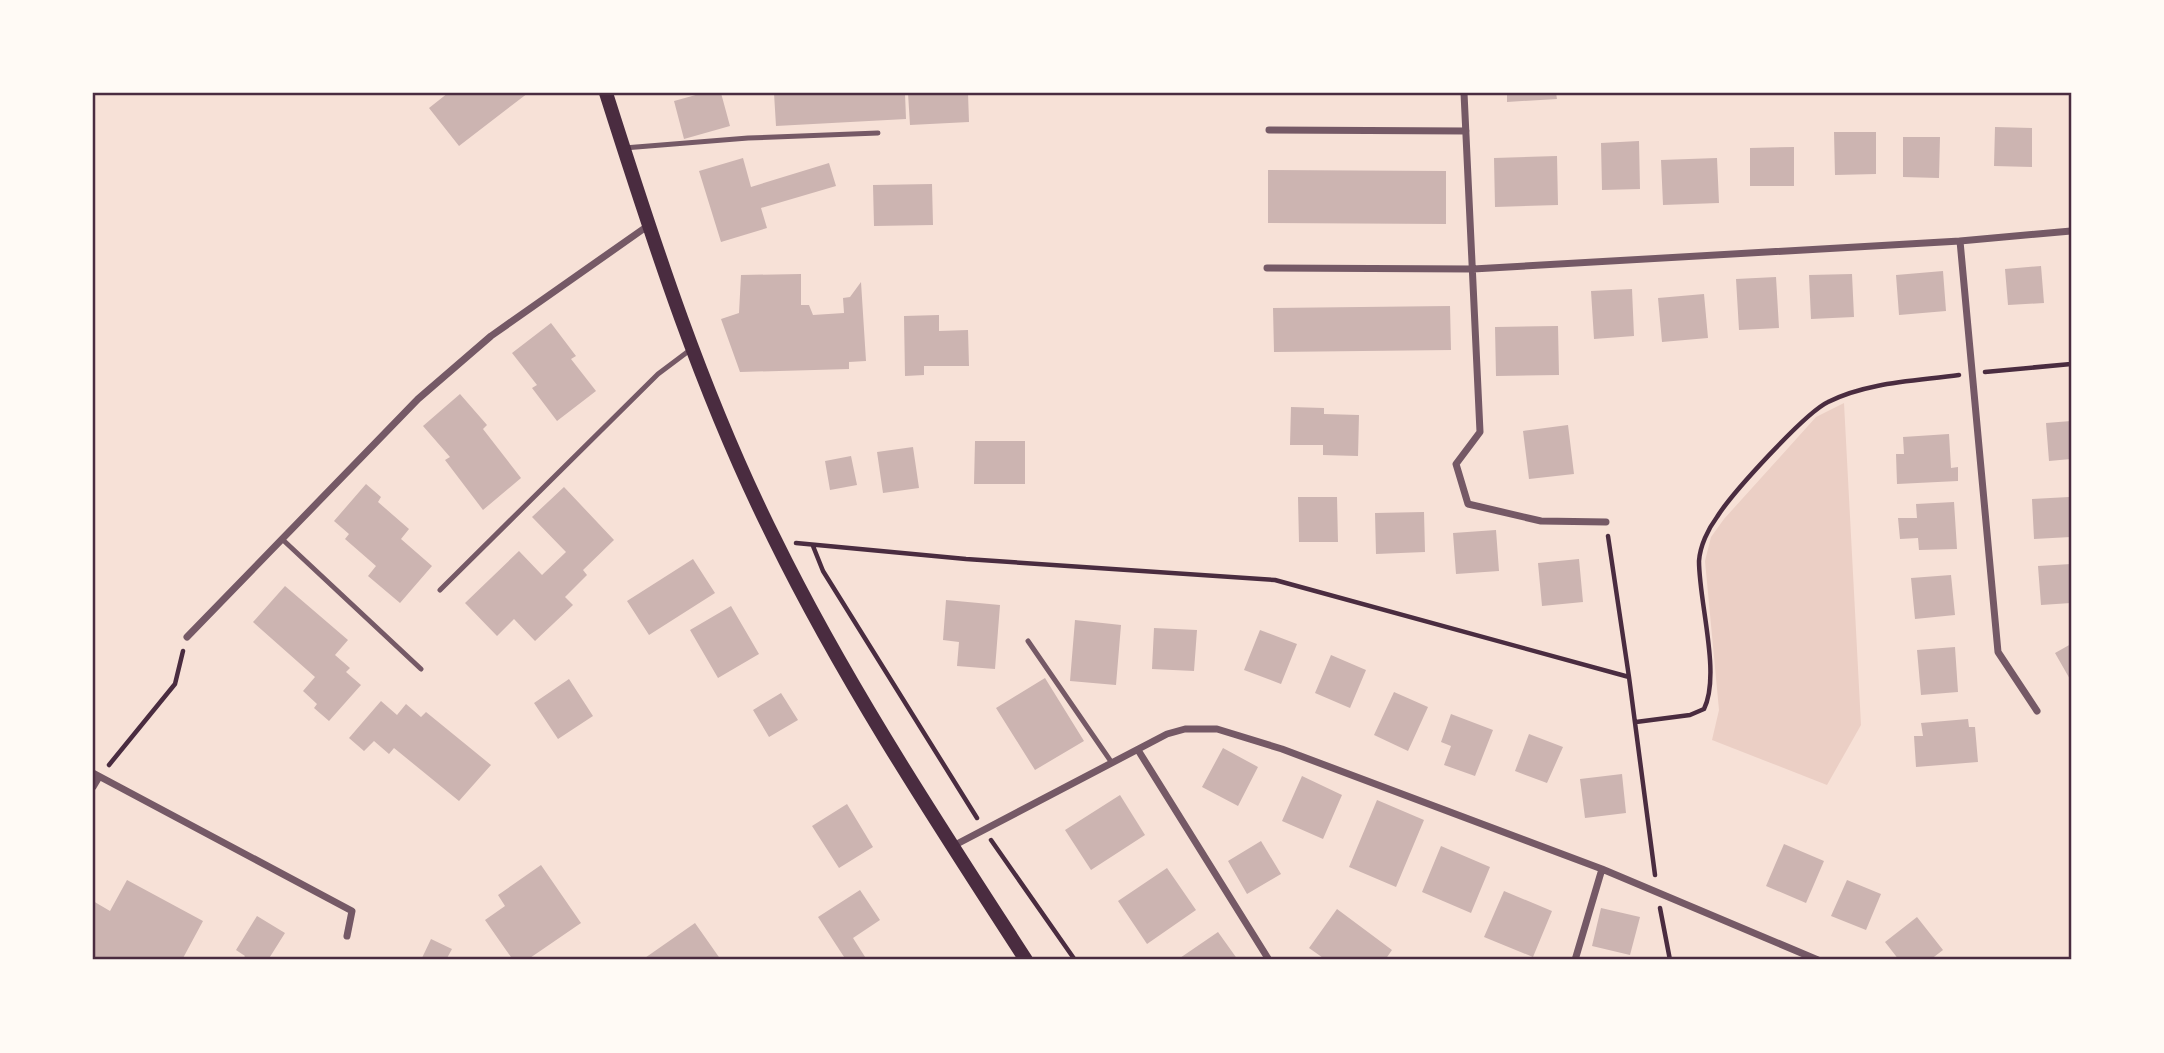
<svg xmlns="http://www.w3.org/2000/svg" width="2164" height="1053" font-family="Mulish,sans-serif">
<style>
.green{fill:#ebcfc5}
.building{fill:#ccb4b1}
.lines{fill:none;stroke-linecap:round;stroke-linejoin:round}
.path{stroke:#4a2c40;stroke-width:4.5}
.service{stroke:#755966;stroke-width:5}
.minor{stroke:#755966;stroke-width:7}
.secondary{stroke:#4a2c40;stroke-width:14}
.neatline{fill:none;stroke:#4a2c40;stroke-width:2.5}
</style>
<rect width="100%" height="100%" fill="#f7e1d7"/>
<path class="green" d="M 1844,403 L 1861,725 L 1827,785 L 1712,740 L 1719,710 L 1705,561 L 1711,537 L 1724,519 L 1816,417 Z"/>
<path class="building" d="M 448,93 L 528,93 L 459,146 L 429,108 Z
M 703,93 L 721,93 L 730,126 L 684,139 L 674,101 Z
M 774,93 L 905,93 L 906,119 L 776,126 Z
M 908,93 L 968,93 L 969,122 L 910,125 Z
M 1507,93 L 1556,93 L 1557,99 L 1507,102 Z
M 1995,127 L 2032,128 L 2032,167 L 1994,166 Z
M 1834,132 L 1876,132 L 1876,174 L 1835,175 Z
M 1903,137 L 1940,137 L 1939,178 L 1903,177 Z
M 1639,141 L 1640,189 L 1602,190 L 1601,143 Z
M 1794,147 L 1794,186 L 1750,186 L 1750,148 Z
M 1557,156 L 1558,205 L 1495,207 L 1494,158 Z
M 743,158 L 751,187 L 829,163 L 836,186 L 761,208 L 767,228 L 721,242 L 699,171 Z
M 1717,158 L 1719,203 L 1663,205 L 1661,160 Z
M 1268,170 L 1446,171 L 1446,224 L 1268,223 Z
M 932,184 L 933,225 L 874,226 L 873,185 Z
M 2041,266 L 2044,303 L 2008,305 L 2005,269 Z
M 1943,271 L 1946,311 L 1899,315 L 1896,275 Z
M 801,274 L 801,305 L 809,305 L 813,315 L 844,313 L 843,298 L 850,297 L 861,282 L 866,361 L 849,362 L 849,369 L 740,372 L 721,319 L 739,313 L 741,275 Z
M 1852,274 L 1854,317 L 1811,319 L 1809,275 Z
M 1776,277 L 1779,328 L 1739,330 L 1736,279 Z
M 1632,289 L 1634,336 L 1594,339 L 1591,291 Z
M 1704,294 L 1708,338 L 1662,342 L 1658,298 Z
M 1450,306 L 1451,350 L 1274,352 L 1273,308 Z
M 939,315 L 939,331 L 968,330 L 969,366 L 924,366 L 924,375 L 905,376 L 904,316 Z
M 551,323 L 576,356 L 571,359 L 596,391 L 557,421 L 532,388 L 537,385 L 512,353 Z
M 1558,326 L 1559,375 L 1496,376 L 1495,327 Z
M 460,394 L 487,425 L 483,429 L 521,478 L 483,510 L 445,460 L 450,457 L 423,426 Z
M 1291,407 L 1324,408 L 1324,414 L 1359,415 L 1358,456 L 1323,455 L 1323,445 L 1290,445 Z
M 2071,421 L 2071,459 L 2049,461 L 2046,423 Z
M 1568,425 L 1574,474 L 1529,479 L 1523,431 Z
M 1949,434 L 1951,468 L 1958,467 L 1958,481 L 1897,484 L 1896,454 L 1904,454 L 1903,437 Z
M 975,441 L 1025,441 L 1025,484 L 974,484 Z
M 913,447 L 919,488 L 883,493 L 877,452 Z
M 851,456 L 857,485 L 830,490 L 825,461 Z
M 366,484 L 381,497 L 378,502 L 409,529 L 401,539 L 432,566 L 400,603 L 368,576 L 376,566 L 345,539 L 349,534 L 334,521 Z
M 564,487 L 614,540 L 583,570 L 587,575 L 565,597 L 573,605 L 535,641 L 514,619 L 497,636 L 465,603 L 519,551 L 542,575 L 566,552 L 532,517 Z
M 1298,497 L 1337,497 L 1338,542 L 1299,542 Z
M 2069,497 L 2071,537 L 2034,539 L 2032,499 Z
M 1954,502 L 1957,549 L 1919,550 L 1918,538 L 1900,539 L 1898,518 L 1917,518 L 1916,504 Z
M 1424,512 L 1425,552 L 1376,554 L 1375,513 Z
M 1496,530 L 1499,571 L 1456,574 L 1453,533 Z
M 693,559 L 715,593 L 649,635 L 627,601 Z
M 1579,559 L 1583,602 L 1542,606 L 1538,563 Z
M 2071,564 L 2071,603 L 2041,605 L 2038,566 Z
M 1951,575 L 1955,615 L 1915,619 L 1911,578 Z
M 285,586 L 348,640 L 335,655 L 350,668 L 346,672 L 361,685 L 329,721 L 314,708 L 317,704 L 303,691 L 315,677 L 253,622 Z
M 946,600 L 1000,605 L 995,669 L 957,666 L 959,642 L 943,640 Z
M 731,606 L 759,654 L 718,678 L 690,630 Z
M 1075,620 L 1121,625 L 1116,685 L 1070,681 Z
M 1154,628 L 1197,630 L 1194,671 L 1152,669 Z
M 1260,630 L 1297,644 L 1281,684 L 1244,670 Z
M 2071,644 L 2071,681 L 2055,653 Z
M 1955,647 L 1958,692 L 1921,695 L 1917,650 Z
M 1331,655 L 1366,670 L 1350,708 L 1315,693 Z
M 1045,678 L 1084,741 L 1035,770 L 996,708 Z
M 569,679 L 593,716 L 558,739 L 534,703 Z
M 1394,692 L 1428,707 L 1408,751 L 1374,735 Z
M 781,693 L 798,720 L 769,737 L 753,710 Z
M 381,701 L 397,715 L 406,704 L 421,717 L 426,712 L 491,765 L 459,801 L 394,748 L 389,754 L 374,741 L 364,751 L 349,738 Z
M 1451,714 L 1493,730 L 1475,776 L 1444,765 L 1451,746 L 1441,742 Z
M 1968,719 L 1969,727 L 1975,727 L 1978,762 L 1916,767 L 1914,736 L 1923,736 L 1921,723 Z
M 1529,734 L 1563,747 L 1547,783 L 1515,771 Z
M 1223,748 L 1258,767 L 1238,806 L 1202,787 Z
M 1622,774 L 1626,813 L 1585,818 L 1580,779 Z
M 1302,776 L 1342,795 L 1323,839 L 1282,821 Z
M 1120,795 L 1145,835 L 1091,870 L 1065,830 Z
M 1377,800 L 1424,820 L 1396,887 L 1349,867 Z
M 847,804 L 873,847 L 839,868 L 812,826 Z
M 1261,841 L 1281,874 L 1247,894 L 1228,861 Z
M 1784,844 L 1824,861 L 1806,903 L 1766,886 Z
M 1441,846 L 1490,867 L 1471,913 L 1422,892 Z
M 541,865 L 581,923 L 527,960 L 513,960 L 485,920 L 505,906 L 498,895 Z
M 1167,868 L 1196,910 L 1147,944 L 1118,901 Z
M 127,880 L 203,921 L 182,960 L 93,958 L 93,901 L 110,911 Z
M 1847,880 L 1881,894 L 1866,930 L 1831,916 Z
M 860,890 L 880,920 L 853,938 L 867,960 L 846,960 L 818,917 Z
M 1504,891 L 1552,911 L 1533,957 L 1484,937 Z
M 1601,908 L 1640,917 L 1630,955 L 1592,946 Z
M 1337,909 L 1392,950 L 1385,960 L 1326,960 L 1309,948 Z
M 257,916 L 285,933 L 268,960 L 242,960 L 245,956 L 236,950 Z
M 1917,917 L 1943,950 L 1930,960 L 1899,960 L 1885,942 Z
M 695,923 L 721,960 L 642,960 Z
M 1218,932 L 1238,960 L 1177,960 Z
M 431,939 L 452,949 L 446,960 L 421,960 Z"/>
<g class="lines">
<path class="path" d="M 1985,372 L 2071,364
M 1608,536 L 1629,677
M 796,543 L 966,559 L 1275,580 L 1629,677 L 1655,875
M 813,546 L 823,571 L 977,818
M 1636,722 L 1690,715 L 1704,709 C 1721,674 1699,603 1699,561 C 1700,546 1708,529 1717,517 C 1732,493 1805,413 1828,402 C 1867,382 1917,381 1959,375
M 109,765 L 175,684 L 183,651
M 991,840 L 1075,960
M 1660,908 L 1670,960"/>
<path class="service" d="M 624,148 L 748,138 L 878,133
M 282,539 L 421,669
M 440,590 L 658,374 L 690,350
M 1028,641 L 1112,763"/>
<path class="minor" d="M 1464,93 L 1480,432 L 1456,464 L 1468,504 L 1541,521 L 1606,522
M 1269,130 L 1466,131
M 1960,241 L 1998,652 L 2037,711
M 1267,268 L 1473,269 L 1960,241 L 2071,231
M 187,637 L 418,399 L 491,336 L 649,225
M 1138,750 L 1269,960
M 93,773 L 352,911 L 347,936
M 93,787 L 99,777
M 953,846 L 1167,734 L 1185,729 L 1217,729 L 1282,749 L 1602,869 L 1818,960
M 1575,960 L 1602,869"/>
<path class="secondary" d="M 606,93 C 654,244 703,396 774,538 C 845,683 938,824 1026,960"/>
</g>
<rect width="2164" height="1053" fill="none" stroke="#fffaf5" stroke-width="189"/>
<rect x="94" y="94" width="1976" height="864" class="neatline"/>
</svg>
